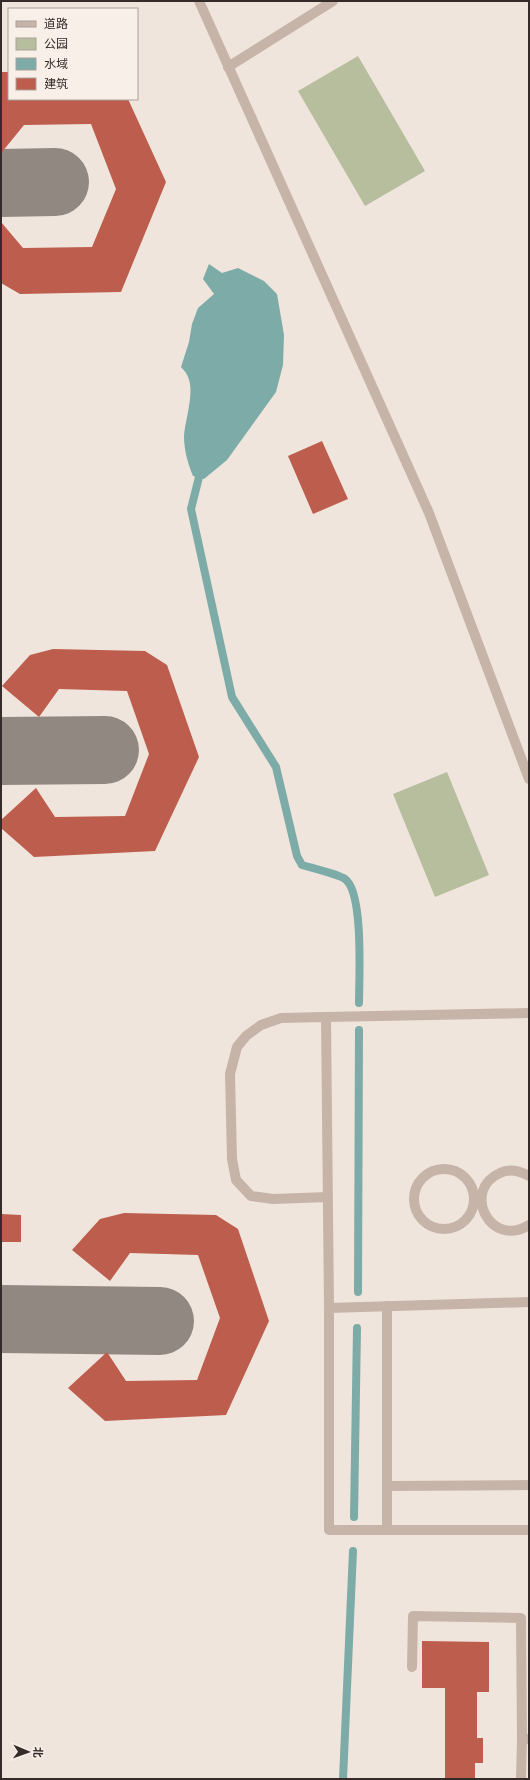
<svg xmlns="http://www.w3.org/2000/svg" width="530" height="1780" font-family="'Public Sans','Noto Sans SC',sans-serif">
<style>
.green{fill:#b6be9d}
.water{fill:#7daba8}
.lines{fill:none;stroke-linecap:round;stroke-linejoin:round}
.stream{stroke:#7daba8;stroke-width:8}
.taxiway{stroke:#928882;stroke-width:68}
.building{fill:#bd5d4d}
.service{stroke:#c7b4a9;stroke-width:10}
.minor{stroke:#c7b4a9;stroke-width:10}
</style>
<rect width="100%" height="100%" fill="#f0e5dc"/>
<path class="green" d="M 358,56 L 425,171 L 365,206 L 298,91 Z
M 447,772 L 489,875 L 435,897 L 393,794 Z"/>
<path class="water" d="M 209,264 L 222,273 L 238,268 L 264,281 L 277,294 L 284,335 L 283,365 L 276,392 L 227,460 L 204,479 L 193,476 C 188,464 184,450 184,436 C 185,420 195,392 188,377 C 187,374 184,370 181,367 L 189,342 L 192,324 L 198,308 L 214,294 L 203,279 Z"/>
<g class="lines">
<path class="stream" d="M 199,477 L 191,509 L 232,697 L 276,767 L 297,856 L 302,865 C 312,868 338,874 345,879 C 364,892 359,980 359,1003
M 358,1292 L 359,1030
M 354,1517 L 357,1328
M 343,1779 L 353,1551"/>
<path class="taxiway" d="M 1,183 L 55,182
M 1,751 L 105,750
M 1,1319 L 160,1321"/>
</g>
<path class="building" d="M 1,72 L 9,72 L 9,99 L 128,99 L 166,182 L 121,292 L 20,294 L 1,283 L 1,222 L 23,248 L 92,247 L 116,189 L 91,124 L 24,125 L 2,152 L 1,151 Z
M 322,441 L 348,499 L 313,514 L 288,456 Z
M 53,649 L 145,651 L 167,665 L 199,757 L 155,851 L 34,857 L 1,828 L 1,820 L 36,788 L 55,817 L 125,816 L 149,754 L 127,691 L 59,689 L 39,717 L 2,686 L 30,655 Z
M 124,1213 L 216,1215 L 238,1229 L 269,1321 L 226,1415 L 105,1421 L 68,1388 L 107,1352 L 126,1381 L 197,1380 L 220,1318 L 198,1255 L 130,1253 L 110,1281 L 72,1250 L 100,1219 Z
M 1,1214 L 21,1215 L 21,1242 L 1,1242 Z
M 422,1641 L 489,1642 L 489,1692 L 477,1692 L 477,1738 L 483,1738 L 483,1763 L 475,1763 L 475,1779 L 445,1779 L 445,1688 L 422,1688 Z"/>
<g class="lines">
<path class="service" d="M 228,67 L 333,1
M 529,1013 L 326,1017 L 329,1308 L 329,1530 L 529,1530
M 326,1017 L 281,1018 L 261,1025 L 246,1036 L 237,1047 L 230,1074 L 232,1159 L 236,1180 L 251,1196 L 273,1199 L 328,1197
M414 1199a30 30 0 1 1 60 0a30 30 0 1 1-60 0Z
M 529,1176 C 520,1171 510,1168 500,1173 C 461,1190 490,1249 529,1225
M 329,1308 L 529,1302"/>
<path class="minor" d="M 199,1 L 429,513 L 529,779
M 387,1306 L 387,1486 L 529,1485
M 387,1486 L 387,1530
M 412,1667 L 413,1616 L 521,1618 L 522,1739
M 521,1779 L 522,1739 L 529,1739"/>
</g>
<rect width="530" height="1780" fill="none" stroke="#352b28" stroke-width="4"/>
<rect x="8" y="8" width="130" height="92" fill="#f8efe8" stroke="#aaa19b"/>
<rect x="16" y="21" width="20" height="6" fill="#c7b4a9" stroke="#aaa19b"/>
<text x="44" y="28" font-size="12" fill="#352b28">道路</text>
<rect x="16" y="38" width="20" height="12" fill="#b6be9d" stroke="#aaa19b"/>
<text x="44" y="48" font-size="12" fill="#352b28">公园</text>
<rect x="16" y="58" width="20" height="12" fill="#7daba8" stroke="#aaa19b"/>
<text x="44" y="68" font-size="12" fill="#352b28">水域</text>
<rect x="16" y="78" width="20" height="12" fill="#bd5d4d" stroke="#aaa19b"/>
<text x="44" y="88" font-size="12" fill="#352b28">建筑</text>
<g transform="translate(28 1752) rotate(92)" stroke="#f8efe8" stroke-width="3" paint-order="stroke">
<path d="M0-3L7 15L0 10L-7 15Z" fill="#352b28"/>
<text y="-6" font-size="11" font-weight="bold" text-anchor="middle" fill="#352b28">北</text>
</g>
</svg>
